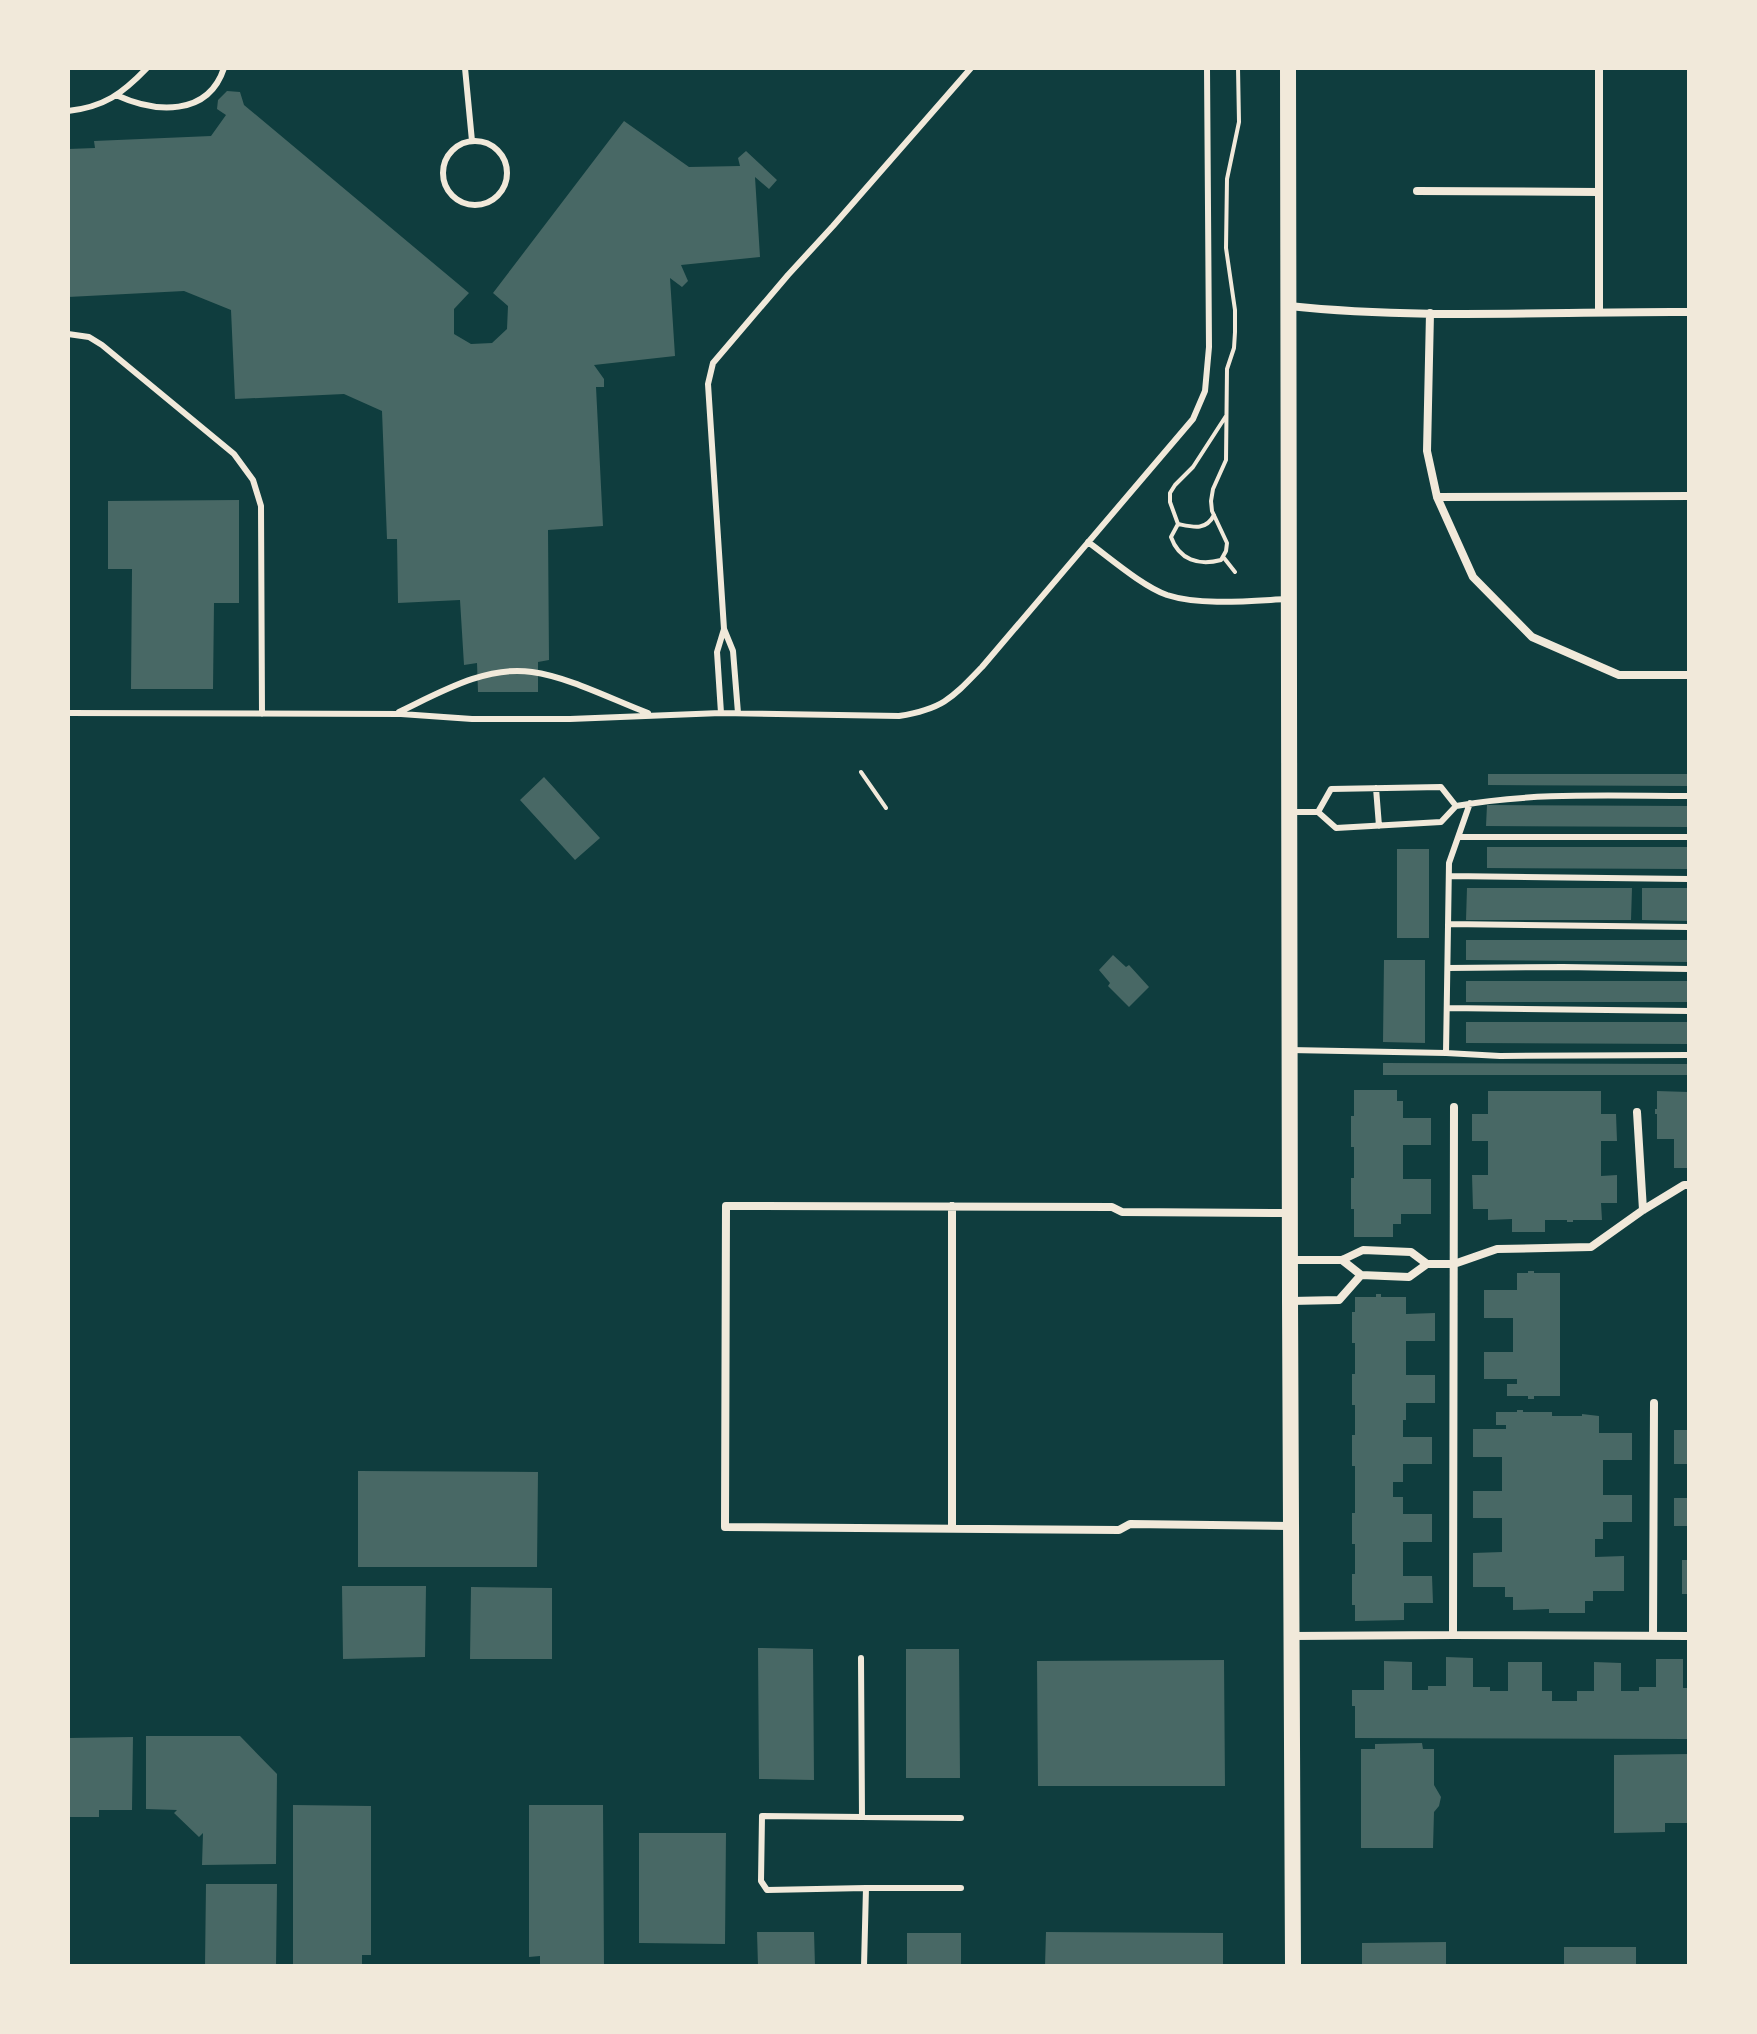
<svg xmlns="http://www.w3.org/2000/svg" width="1757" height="2034" font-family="Cabin,sans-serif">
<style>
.building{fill:#486865}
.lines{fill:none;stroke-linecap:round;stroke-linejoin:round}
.path{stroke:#f1e9da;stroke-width:4}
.service{stroke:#f1e9da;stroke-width:6}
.minor{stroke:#f1e9da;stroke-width:8}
.secondary{stroke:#f1e9da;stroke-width:16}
</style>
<rect width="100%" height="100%" fill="#0f3d3e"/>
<path class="building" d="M 227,91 L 240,92 L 244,105 L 469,293 L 454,309 L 454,334 L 471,344 L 492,343 L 507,329 L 508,306 L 493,293 L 624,121 L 689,167 L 740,166 L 738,158 L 746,151 L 777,180 L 769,189 L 755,177 L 760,257 L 681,265 L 688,281 L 682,287 L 670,278 L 675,356 L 594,365 L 604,379 L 604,387 L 596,387 L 603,526 L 548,530 L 549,660 L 538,662 L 538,692 L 478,692 L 477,663 L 464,665 L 460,600 L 398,603 L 397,539 L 387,539 L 382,411 L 344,394 L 235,399 L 231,310 L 184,291 L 68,297 L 68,149 L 95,148 L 94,141 L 211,136 L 226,115 L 217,109 L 218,100 Z
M 239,500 L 239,603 L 214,603 L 213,689 L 131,689 L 132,569 L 108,569 L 108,501 Z
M 1488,774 L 1689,774 L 1689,786 L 1488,785 Z
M 544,777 L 600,838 L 575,860 L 520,800 Z
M 1487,805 L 1689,806 L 1689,827 L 1486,826 Z
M 1487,847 L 1689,847 L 1689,869 L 1487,868 Z
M 1397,849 L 1429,849 L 1429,938 L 1397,938 Z
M 1467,888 L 1632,888 L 1631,920 L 1466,920 Z
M 1642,888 L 1689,888 L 1689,921 L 1642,920 Z
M 1466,940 L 1689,940 L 1689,962 L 1466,960 Z
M 1113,955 L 1126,967 L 1129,965 L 1149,987 L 1129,1007 L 1108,986 L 1110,983 L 1099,970 Z
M 1384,960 L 1425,960 L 1425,1043 L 1383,1042 Z
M 1466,981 L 1689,981 L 1689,1002 L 1466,1002 Z
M 1466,1022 L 1689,1022 L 1689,1044 L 1466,1043 Z
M 1383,1063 L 1689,1064 L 1689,1075 L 1383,1075 Z
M 1354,1090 L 1397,1090 L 1397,1101 L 1403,1101 L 1403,1118 L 1431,1118 L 1431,1145 L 1403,1145 L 1403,1179 L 1431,1179 L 1431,1214 L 1401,1214 L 1401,1224 L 1393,1224 L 1393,1237 L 1354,1237 L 1354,1209 L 1351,1209 L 1351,1178 L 1354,1178 L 1354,1147 L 1351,1147 L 1351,1116 L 1354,1116 Z
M 1488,1091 L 1601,1091 L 1601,1114 L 1616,1114 L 1617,1141 L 1601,1141 L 1601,1176 L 1617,1175 L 1617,1203 L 1601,1203 L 1602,1220 L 1573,1220 L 1573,1222 L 1567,1222 L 1567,1220 L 1545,1220 L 1545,1232 L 1512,1232 L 1512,1219 L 1488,1220 L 1488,1209 L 1473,1209 L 1472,1175 L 1488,1175 L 1488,1141 L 1472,1141 L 1472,1114 L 1488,1114 Z
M 1657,1091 L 1689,1092 L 1689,1168 L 1674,1168 L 1674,1139 L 1657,1139 L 1657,1114 L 1655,1114 L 1655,1109 L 1657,1109 Z
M 1528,1271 L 1534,1271 L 1534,1273 L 1560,1273 L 1560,1396 L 1534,1396 L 1534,1399 L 1528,1399 L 1528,1396 L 1507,1396 L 1507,1384 L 1517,1384 L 1517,1379 L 1484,1379 L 1484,1352 L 1513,1352 L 1513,1318 L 1484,1318 L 1484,1290 L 1517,1290 L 1517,1273 L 1528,1273 Z
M 1376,1294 L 1381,1294 L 1381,1297 L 1406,1297 L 1406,1314 L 1435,1313 L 1435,1341 L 1406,1341 L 1406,1375 L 1435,1375 L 1435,1403 L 1406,1403 L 1406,1420 L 1403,1420 L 1403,1437 L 1432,1437 L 1432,1464 L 1403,1464 L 1403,1482 L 1393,1482 L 1393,1497 L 1403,1497 L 1403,1514 L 1432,1514 L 1432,1542 L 1403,1542 L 1403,1576 L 1432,1576 L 1433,1603 L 1404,1603 L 1404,1620 L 1355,1621 L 1355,1605 L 1352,1605 L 1352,1574 L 1355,1574 L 1355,1544 L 1352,1544 L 1352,1513 L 1355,1513 L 1355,1466 L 1352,1466 L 1352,1435 L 1355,1435 L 1355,1405 L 1352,1405 L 1352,1374 L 1355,1374 L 1355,1343 L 1352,1343 L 1352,1312 L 1355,1312 L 1355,1297 L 1376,1297 Z
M 1517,1410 L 1523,1410 L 1523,1412 L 1552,1412 L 1552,1416 L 1582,1416 L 1582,1414 L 1599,1416 L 1599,1433 L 1632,1433 L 1632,1460 L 1603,1460 L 1603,1495 L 1632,1495 L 1632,1522 L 1603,1522 L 1603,1539 L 1595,1539 L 1595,1557 L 1624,1556 L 1624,1591 L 1593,1591 L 1593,1601 L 1585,1601 L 1585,1613 L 1549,1613 L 1549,1609 L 1513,1610 L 1513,1597 L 1505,1597 L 1505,1587 L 1473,1587 L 1473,1553 L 1502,1552 L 1502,1518 L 1473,1518 L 1473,1491 L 1502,1491 L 1502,1457 L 1473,1457 L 1473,1429 L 1506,1429 L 1506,1425 L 1496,1425 L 1496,1412 L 1517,1412 Z
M 1674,1430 L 1689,1430 L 1689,1464 L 1674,1464 Z
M 358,1471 L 538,1472 L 537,1567 L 358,1567 Z
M 1674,1498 L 1689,1498 L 1689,1526 L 1674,1526 Z
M 1682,1560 L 1689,1560 L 1689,1594 L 1682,1594 Z
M 342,1586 L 426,1586 L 425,1657 L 343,1659 Z
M 471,1587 L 552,1588 L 552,1659 L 470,1659 Z
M 758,1648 L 813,1649 L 814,1780 L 759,1779 Z
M 906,1649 L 959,1649 L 960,1778 L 906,1778 Z
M 1446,1657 L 1473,1658 L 1473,1687 L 1490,1687 L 1490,1691 L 1508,1691 L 1508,1662 L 1542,1662 L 1542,1691 L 1552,1691 L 1552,1701 L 1577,1701 L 1577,1691 L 1594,1691 L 1594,1662 L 1621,1663 L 1621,1691 L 1639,1691 L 1639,1687 L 1656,1687 L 1656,1659 L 1683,1659 L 1683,1688 L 1689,1688 L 1689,1739 L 1355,1738 L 1355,1706 L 1352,1706 L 1352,1690 L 1384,1690 L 1384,1661 L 1412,1662 L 1412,1690 L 1428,1690 L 1428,1686 L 1446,1686 Z
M 1224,1660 L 1225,1786 L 1038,1786 L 1037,1661 Z
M 146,1736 L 240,1736 L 277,1774 L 276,1864 L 202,1865 L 203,1833 L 199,1837 L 174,1813 L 177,1810 L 146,1809 Z
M 133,1737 L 132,1810 L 99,1810 L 99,1817 L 68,1817 L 68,1738 Z
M 1422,1743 L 1423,1749 L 1434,1749 L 1434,1785 L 1441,1797 L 1439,1806 L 1434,1812 L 1433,1848 L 1361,1848 L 1361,1749 L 1375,1749 L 1375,1744 Z
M 1689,1754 L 1689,1823 L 1665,1823 L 1665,1832 L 1614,1833 L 1614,1755 Z
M 293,1805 L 371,1806 L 371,1955 L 362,1955 L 362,1966 L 293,1966 Z
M 529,1805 L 603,1805 L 604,1966 L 540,1966 L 540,1956 L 529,1957 Z
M 639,1833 L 726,1833 L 725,1944 L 639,1943 Z
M 206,1884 L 277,1884 L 276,1966 L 205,1966 Z
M 757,1932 L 814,1932 L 815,1966 L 758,1966 Z
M 1046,1932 L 1223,1933 L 1223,1966 L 1045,1966 Z
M 907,1933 L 961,1933 L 961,1966 L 907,1966 Z
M 1446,1942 L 1446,1966 L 1362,1966 L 1362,1943 Z
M 1564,1947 L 1636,1947 L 1636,1966 L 1564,1966 Z"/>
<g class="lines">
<path class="path" d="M 1226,416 L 1193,467 L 1175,485 L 1170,493 L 1170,502 L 1178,524 L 1171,537 C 1179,560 1199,566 1221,560 L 1226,551 L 1227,543 L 1212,511 L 1211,501 L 1213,489 L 1226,460 L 1227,369 L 1234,348 L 1235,332 L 1235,310 L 1226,248 L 1227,179 L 1239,122 L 1238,68
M 1178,524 C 1193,527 1206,531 1214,515
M 1224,558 L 1235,572
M 861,772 L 886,808"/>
<path class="service" d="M 465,68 L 472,141
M 116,95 C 155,113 208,117 224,68
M 68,111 C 104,107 122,94 147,68
M443 173a32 32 0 1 1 64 0a32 32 0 1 1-64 0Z
M 68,334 L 89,337 L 102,345 L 234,454 L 253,480 L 261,506 L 262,714
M 1088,542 C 1110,558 1142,586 1167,595 C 1201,606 1249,601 1286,599
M 724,629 L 733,651 L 738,713
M 399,712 C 439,693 486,665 532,672 C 569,677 613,700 648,713
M 68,713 L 401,714 L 472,719 L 570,719 L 721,713 L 899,716 C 943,709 952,698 982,667 L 1193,419 L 1205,391 L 1209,347 L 1207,68
M 721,713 L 717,652 L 724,629 L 708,384 L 713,363 L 788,275 L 833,226 L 971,68
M 1376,788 L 1379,826
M 1470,803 L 1449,863 L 1446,1053 L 1500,1056 L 1689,1055
M 1456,806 C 1532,792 1612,796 1689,796
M 1290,812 L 1318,812 L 1336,828 L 1441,822 L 1456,806 L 1441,787 L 1331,789 L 1318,812
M 1459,837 L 1689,837
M 1449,876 L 1689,879
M 1448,924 L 1689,927
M 1448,968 L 1563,967 L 1689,969
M 1447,1008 L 1689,1011
M 1290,1050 L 1446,1053
M 861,1658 L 862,1817
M 866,1888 L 767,1890 L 761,1881 L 762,1816 L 961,1818
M 864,1966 L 866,1888 L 961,1888"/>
<path class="minor" d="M 1599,68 L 1599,311
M 1417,191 L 1599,192
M 1289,306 C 1422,320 1556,311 1689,312
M 1430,313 L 1427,451 L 1437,497 L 1473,577 L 1532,637 L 1619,675 L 1689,675
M 1437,497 L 1689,496
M 1637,1112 L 1643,1210
M 952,1206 L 952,1528
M 1290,1213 L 1122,1212 L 1112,1207 L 726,1206 L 725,1527 L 1119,1530 L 1130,1524 L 1291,1526
M 1290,1260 L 1342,1260 L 1363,1250 L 1411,1252 L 1427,1264
M 1342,1260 L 1361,1275 L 1409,1277 L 1427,1264 L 1454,1264 L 1497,1249 L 1591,1247 L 1643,1210 L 1684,1185 L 1689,1185
M 1291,1301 L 1339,1300 L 1361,1275
M 1453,1635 L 1454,1107
M 1292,1636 L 1453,1635 L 1689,1636
M 1653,1636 L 1654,1403"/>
<path class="secondary" d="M 1288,68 L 1290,1301 L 1293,1966"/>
</g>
<rect width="1757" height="2034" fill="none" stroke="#f1e9da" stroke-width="140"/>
</svg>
